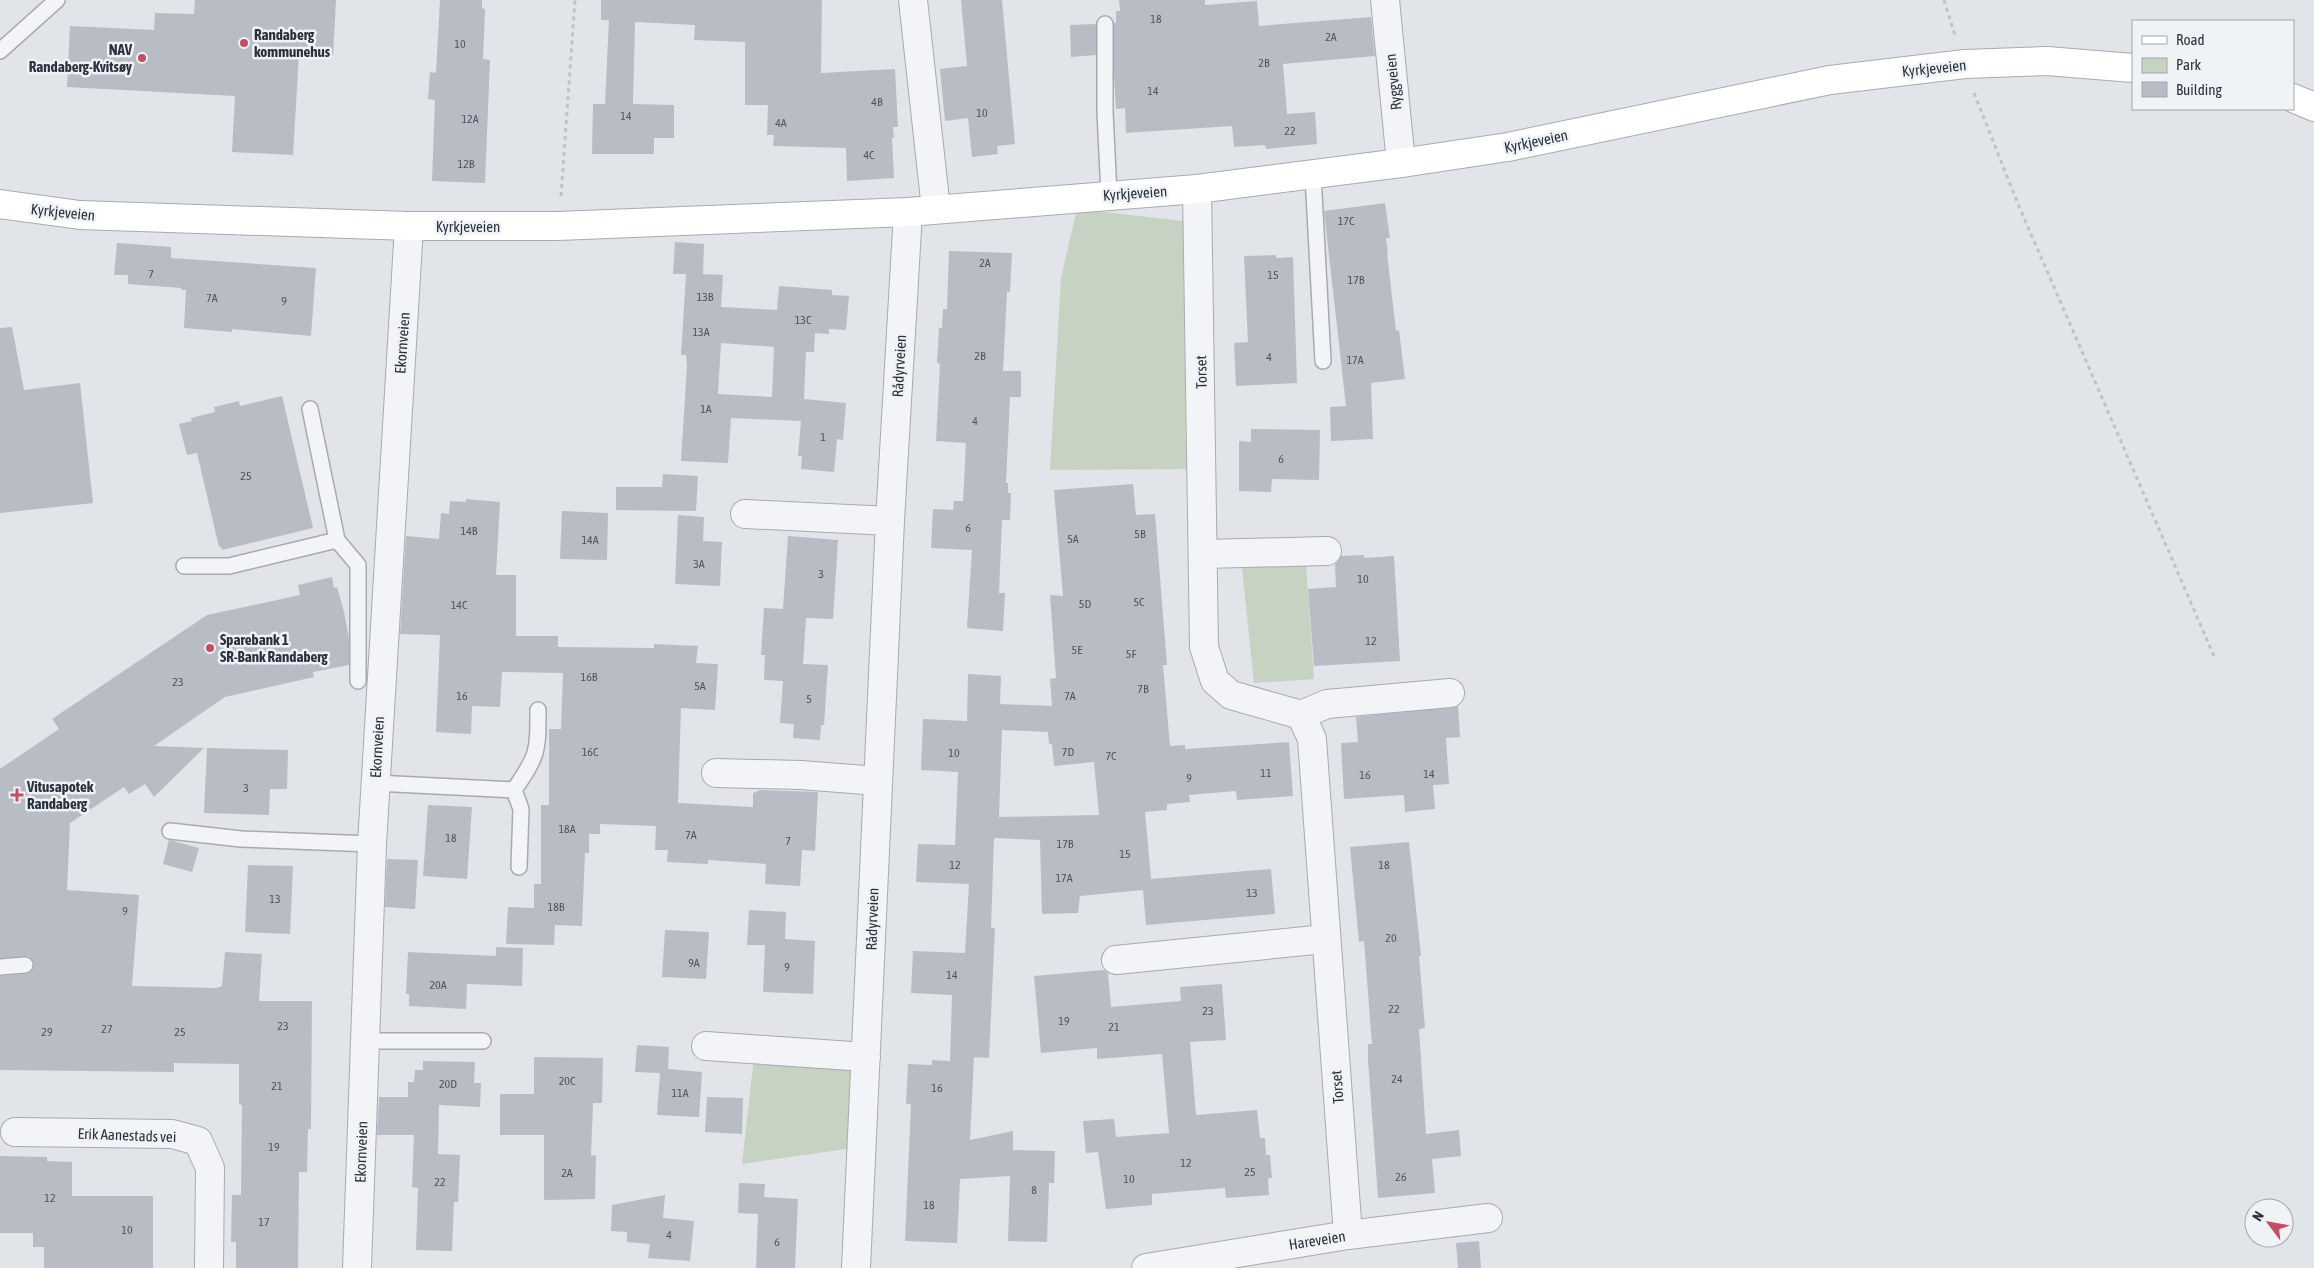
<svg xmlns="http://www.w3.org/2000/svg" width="2314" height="1268" font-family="'Asap Condensed',sans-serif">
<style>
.green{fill:#c6d2c2}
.building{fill:#b8bdc5;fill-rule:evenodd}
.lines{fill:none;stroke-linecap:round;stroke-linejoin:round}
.lane-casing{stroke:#a6abb2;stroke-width:18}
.street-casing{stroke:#a6abb2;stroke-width:30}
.secondary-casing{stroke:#a6abb2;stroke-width:30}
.path{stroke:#bfc2c7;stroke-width:3;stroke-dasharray:4 4;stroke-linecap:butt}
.lane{stroke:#f3f4f7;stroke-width:15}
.street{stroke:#f3f4f7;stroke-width:28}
.secondary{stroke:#fff;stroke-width:28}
.poi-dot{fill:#c44f62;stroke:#f0f3f6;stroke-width:2}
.labels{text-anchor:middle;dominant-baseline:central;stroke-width:5;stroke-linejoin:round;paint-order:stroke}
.number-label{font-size:12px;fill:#4e5560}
.poi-label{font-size:15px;font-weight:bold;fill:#2a323f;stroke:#f0f3f6;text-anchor:start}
.street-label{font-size:15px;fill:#2a323f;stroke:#f0f3f6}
</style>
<rect width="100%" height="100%" fill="#e1e4e8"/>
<path class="green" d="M 1077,209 L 1183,221 L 1186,469 L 1050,470 L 1061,278 Z
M 1306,564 L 1314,679 L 1254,683 L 1242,568 Z
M 755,1048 L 852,1060 L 853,1148 L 742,1164 Z"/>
<path class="building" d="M 195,0 L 336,0 L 333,56 L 299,54 L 293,155 L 232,152 L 235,96 L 67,87 L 70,26 L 154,30 L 155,13 L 194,14 Z
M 440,0 L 482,0 L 482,8 L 485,9 L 483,59 L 490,60 L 485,183 L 432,181 L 435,100 L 428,99 L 430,72 L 436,73 Z
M 601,0 L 822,0 L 821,73 L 895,69 L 898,127 L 893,127 L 894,138 L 892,138 L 894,178 L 847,181 L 846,148 L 773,146 L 774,135 L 767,135 L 768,105 L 745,105 L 745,42 L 694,40 L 695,25 L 635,22 L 633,104 L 674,105 L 674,138 L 654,138 L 654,154 L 592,154 L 593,104 L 605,104 L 609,20 L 601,20 Z
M 961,0 L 1002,0 L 1015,144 L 997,146 L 998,154 L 972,157 L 968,118 L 945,121 L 940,69 L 967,66 Z
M 1119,0 L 1205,0 L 1205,5 L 1257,1 L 1259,26 L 1371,17 L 1375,56 L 1283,64 L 1287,114 L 1315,112 L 1317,144 L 1266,149 L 1265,145 L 1234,147 L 1232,126 L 1126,133 L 1125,108 L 1116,109 L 1114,77 L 1114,23 L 1116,23 L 1116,11 L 1120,11 Z
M 1096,24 L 1096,55 L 1071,57 L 1070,25 Z
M 1385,203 L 1390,238 L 1386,238 L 1388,253 L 1387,253 L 1396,331 L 1399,330 L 1405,379 L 1371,383 L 1373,439 L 1331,441 L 1330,407 L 1346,406 L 1324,211 Z
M 675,242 L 704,244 L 703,274 L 723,275 L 721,307 L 777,310 L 779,286 L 832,290 L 832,295 L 849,296 L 846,330 L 829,329 L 829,334 L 815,333 L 814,352 L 806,352 L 804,399 L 846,403 L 843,440 L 837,439 L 834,472 L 801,469 L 802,456 L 798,456 L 801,421 L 731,418 L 728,463 L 681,461 L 687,366 L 686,355 L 681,355 L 686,274 L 673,274 ZM 721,343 L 774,347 L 772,397 L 718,394 Z
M 117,243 L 171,247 L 171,258 L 316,268 L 311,336 L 232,329 L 232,332 L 184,328 L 186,290 L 181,290 L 181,288 L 128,284 L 128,275 L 114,275 Z
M 949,251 L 1012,253 L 1010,292 L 1007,292 L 1003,371 L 1021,371 L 1021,397 L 1010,397 L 1006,483 L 1008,483 L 1008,493 L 1011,493 L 1010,520 L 1002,520 L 999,593 L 1005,593 L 1003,631 L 967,628 L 972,550 L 931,548 L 933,509 L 953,510 L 954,501 L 963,501 L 966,443 L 936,441 L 940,364 L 937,363 L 939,328 L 942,328 L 943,309 L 947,309 Z
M 1276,255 L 1276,258 L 1293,257 L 1297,383 L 1236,386 L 1234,343 L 1248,342 L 1244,256 Z
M 12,327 L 24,390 L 80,383 L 93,503 L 0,513 L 0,328 Z
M 282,396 L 313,528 L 222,550 L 221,547 L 219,547 L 197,453 L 187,455 L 179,424 L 192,421 L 191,418 L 215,412 L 214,407 L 239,401 L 240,406 Z
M 1251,429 L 1320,430 L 1319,480 L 1272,479 L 1271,492 L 1239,491 L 1239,441 L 1251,442 Z
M 663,474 L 698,476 L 696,511 L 616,510 L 616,487 L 662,487 Z
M 1133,484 L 1136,515 L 1155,514 L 1167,665 L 1163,665 L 1170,746 L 1185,745 L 1185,749 L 1289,742 L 1293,796 L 1237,800 L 1236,791 L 1189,795 L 1190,802 L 1167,804 L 1167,810 L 1145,812 L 1151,879 L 1271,869 L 1275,914 L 1146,925 L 1143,890 L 1080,896 L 1078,913 L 1042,914 L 1040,840 L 994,838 L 991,928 L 995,928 L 989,1058 L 974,1057 L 970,1140 L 1013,1131 L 1013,1150 L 1055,1151 L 1054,1183 L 1049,1183 L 1047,1242 L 1008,1241 L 1010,1176 L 960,1179 L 957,1243 L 905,1241 L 911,1104 L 906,1104 L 908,1064 L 932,1065 L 932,1060 L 950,1061 L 952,995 L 911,993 L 913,951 L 965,953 L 969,884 L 916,882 L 918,844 L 955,845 L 958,772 L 921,770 L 923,719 L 967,721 L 968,674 L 1001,676 L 1000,704 L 1052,706 L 1050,679 L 1056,678 L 1050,595 L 1063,596 L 1054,490 ZM 1002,730 L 1048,732 L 1049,744 L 1052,744 L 1054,766 L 1094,762 L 1099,815 L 999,817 Z
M 466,499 L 500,502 L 496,575 L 516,575 L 516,636 L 558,636 L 558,647 L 654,648 L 654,644 L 698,646 L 696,663 L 718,664 L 715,710 L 681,708 L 678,803 L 753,807 L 753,793 L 760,790 L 818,792 L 815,851 L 802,850 L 800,886 L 765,884 L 766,864 L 708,860 L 708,864 L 667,862 L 668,850 L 655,850 L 656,826 L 600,824 L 600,834 L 589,834 L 589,853 L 585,853 L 582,926 L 555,925 L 554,945 L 506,944 L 508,907 L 534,908 L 534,884 L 541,884 L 541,805 L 549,805 L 549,729 L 561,729 L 563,673 L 502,672 L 500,707 L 472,706 L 471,734 L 436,732 L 440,635 L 400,634 L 406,536 L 439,539 L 441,513 L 449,514 L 450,501 L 466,502 Z
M 562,511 L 608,513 L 607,560 L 560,559 Z
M 678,515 L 704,517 L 703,541 L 722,542 L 720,586 L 675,584 Z
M 788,536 L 838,540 L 833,619 L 806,618 L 803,664 L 828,665 L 824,725 L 821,725 L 820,740 L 793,738 L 794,724 L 780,723 L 783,681 L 764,680 L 765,655 L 761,655 L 764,608 L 783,609 Z
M 1364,555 L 1364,558 L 1394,556 L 1400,661 L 1314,666 L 1308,589 L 1336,587 L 1335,565 L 1341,556 Z
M 332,577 L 334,588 L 337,587 L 344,612 L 349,638 L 349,665 L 313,672 L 314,677 L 225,697 L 154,746 L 204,748 L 154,797 L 145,784 L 129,794 L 124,787 L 70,823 L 67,890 L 139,895 L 132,986 L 216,988 L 222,986 L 225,952 L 262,954 L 259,1001 L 312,1001 L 311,1129 L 308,1129 L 307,1172 L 299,1172 L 298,1268 L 236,1268 L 236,1242 L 231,1242 L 232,1195 L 241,1195 L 242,1105 L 239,1104 L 239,1064 L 174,1063 L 174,1072 L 0,1070 L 0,976 L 26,974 L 31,972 L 34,965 L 29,956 L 0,958 L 0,769 L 59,729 L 52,719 L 207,615 L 300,595 L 298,585 Z
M 1458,706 L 1460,737 L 1446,738 L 1449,784 L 1433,785 L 1435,809 L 1405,812 L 1404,795 L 1344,799 L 1341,743 L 1358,742 L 1356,717 Z
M 207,748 L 288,750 L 287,789 L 270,789 L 269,815 L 204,813 Z
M 428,805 L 472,807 L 467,879 L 423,876 Z
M 169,840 L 199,848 L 192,872 L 163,864 Z
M 1409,842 L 1421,956 L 1419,956 L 1425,1028 L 1419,1029 L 1426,1134 L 1459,1130 L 1461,1156 L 1432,1159 L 1435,1193 L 1378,1198 L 1368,1060 L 1368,1044 L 1372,1044 L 1364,941 L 1359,942 L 1350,847 Z
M 387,859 L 418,860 L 415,909 L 385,907 Z
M 248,865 L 293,866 L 290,934 L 245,932 Z
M 749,910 L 786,912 L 785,939 L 815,941 L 813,994 L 763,992 L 765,945 L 747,945 Z
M 665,930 L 709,932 L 706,979 L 662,977 Z
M 496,947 L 523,948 L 522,986 L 467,984 L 466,1009 L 409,1006 L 409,994 L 406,994 L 408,952 L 496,956 Z
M 1104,970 L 1108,973 L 1111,1007 L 1181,1001 L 1180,987 L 1222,984 L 1226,1040 L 1190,1042 L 1196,1115 L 1257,1110 L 1260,1138 L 1265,1138 L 1266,1155 L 1270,1155 L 1272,1178 L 1268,1178 L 1269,1195 L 1226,1198 L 1225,1188 L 1152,1194 L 1152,1205 L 1106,1209 L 1098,1152 L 1086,1153 L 1083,1121 L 1114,1119 L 1116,1137 L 1169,1133 L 1162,1054 L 1097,1059 L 1097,1048 L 1041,1053 L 1034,976 Z
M 637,1045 L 669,1047 L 668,1069 L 702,1072 L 699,1117 L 657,1115 L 660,1073 L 635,1072 Z
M 534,1057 L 603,1058 L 602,1103 L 593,1103 L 591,1156 L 596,1155 L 595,1199 L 544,1200 L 544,1135 L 500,1135 L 500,1094 L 534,1094 Z
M 423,1061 L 475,1062 L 474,1083 L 481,1083 L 480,1107 L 439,1105 L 438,1154 L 460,1155 L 458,1202 L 454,1202 L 452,1251 L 416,1250 L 418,1188 L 412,1187 L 414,1135 L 377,1135 L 379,1097 L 408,1097 L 408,1082 L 414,1082 L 415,1070 L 423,1070 Z
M 707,1097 L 743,1098 L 742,1134 L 705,1132 Z
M 0,1156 L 47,1157 L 47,1161 L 72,1162 L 72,1196 L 153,1196 L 153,1268 L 44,1268 L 44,1247 L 33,1247 L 33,1233 L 0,1233 Z
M 739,1183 L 765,1184 L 764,1197 L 798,1199 L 795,1268 L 756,1268 L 758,1214 L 738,1213 Z
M 665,1195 L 663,1218 L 694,1221 L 690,1261 L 648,1258 L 650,1244 L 627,1242 L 627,1232 L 611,1231 L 612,1205 Z
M 1479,1241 L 1481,1268 L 1458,1268 L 1456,1243 Z"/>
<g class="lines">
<defs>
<path id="lane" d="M 1105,24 L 1105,112 L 1109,195
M 0,51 L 57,0
M 1313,175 L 1323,361
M 310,409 L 337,540
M 184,566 L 229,566 L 337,540 L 358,565 L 358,681
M 375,783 L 514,790
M 514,790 C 538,755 538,752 538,710
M 514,790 L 521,809 L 519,867
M 170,831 L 241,839 L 372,844
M 0,967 L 25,965
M 365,1041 L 483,1041"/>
<path id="street" d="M 913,0 L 936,209
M 1385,0 L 1401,163
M 1197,189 L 1204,647 L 1215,681 L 1231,695 L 1301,715 L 1312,739 L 1348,1235
M 745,514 L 890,521
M 1204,554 L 1327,551
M 1301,715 L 1327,704 L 1450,693
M 716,773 L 801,775 L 878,781
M 1116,960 L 1325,939
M 706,1046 L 866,1057
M 15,1132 L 172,1134 L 198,1141 L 210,1168 L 209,1268
M 357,1268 L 372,844 L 409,226
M 856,1268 L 890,521 L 908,212
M 1146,1268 L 1348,1235 L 1488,1218"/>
<path id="secondary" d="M 2293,98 L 2314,107
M 0,204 L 80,215 L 409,226 L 558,226 L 908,212 L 1197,189 L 1401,163 L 1508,147 L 1830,80 L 1965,64 L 2047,61 L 2133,68"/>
</defs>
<use href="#lane" class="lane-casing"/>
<use href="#street" class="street-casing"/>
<use href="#secondary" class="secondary-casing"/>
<path class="path" d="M 1944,0 L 1955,35
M 1974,93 L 2018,204 L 2214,656
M 561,196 L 575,0"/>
<use href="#lane" class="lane"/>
<use href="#street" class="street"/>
<use href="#secondary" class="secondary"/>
</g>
<g class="poi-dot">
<circle cx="244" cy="43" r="5"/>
<circle cx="142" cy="58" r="5"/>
<circle cx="210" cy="648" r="5"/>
<path d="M14.5 787.5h5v5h5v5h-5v5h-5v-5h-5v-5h5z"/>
</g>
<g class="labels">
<g class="number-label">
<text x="1156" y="19">18</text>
<text x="1331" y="37">2A</text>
<text x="460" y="44">10</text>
<text x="1264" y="63">2B</text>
<text x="1153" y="91">14</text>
<text x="877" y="102">4B</text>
<text x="982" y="113">10</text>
<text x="626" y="116">14</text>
<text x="470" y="119">12A</text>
<text x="781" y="123">4A</text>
<text x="1290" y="131">22</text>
<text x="869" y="155">4C</text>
<text x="466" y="164">12B</text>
<text x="1346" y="221">17C</text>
<text x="985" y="263">2A</text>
<text x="151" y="274">7</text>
<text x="1273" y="275">15</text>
<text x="1356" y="280">17B</text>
<text x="705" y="297">13B</text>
<text x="212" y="298">7A</text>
<text x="284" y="301">9</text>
<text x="803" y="320">13C</text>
<text x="701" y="332">13A</text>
<text x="980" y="356">2B</text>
<text x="1269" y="357">4</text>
<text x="1355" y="360">17A</text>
<text x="706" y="409">1A</text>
<text x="975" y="421">4</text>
<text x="823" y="437">1</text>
<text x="1281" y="459">6</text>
<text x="246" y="476">25</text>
<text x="968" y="528">6</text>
<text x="469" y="531">14B</text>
<text x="1140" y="534">5B</text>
<text x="1073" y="539">5A</text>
<text x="590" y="540">14A</text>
<text x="699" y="564">3A</text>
<text x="821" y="574">3</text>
<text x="1363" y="579">10</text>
<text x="1139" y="602">5C</text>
<text x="1085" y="604">5D</text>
<text x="459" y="605">14C</text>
<text x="1371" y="641">12</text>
<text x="1077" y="650">5E</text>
<text x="1131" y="654">5F</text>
<text x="589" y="677">16B</text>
<text x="178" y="682">23</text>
<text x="700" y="686">5A</text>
<text x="1143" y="689">7B</text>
<text x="462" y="696">16</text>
<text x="1070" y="696">7A</text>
<text x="809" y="699">5</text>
<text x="590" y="752">16C</text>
<text x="1068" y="752">7D</text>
<text x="954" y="753">10</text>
<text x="1111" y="756">7C</text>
<text x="1266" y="773">11</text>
<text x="1429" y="774">14</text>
<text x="1365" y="775">16</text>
<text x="1189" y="778">9</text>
<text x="246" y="788">3</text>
<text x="567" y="829">18A</text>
<text x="691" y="835">7A</text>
<text x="451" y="838">18</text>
<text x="788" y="841">7</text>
<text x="1065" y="844">17B</text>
<text x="1125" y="854">15</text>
<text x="955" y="865">12</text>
<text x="1384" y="865">18</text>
<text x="1064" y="878">17A</text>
<text x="1252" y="893">13</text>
<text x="275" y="899">13</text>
<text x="556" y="907">18B</text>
<text x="125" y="911">9</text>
<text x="1391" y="938">20</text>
<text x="694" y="963">9A</text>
<text x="787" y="967">9</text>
<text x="952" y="975">14</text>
<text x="438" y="985">20A</text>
<text x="1394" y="1009">22</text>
<text x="1208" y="1011">23</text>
<text x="1064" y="1021">19</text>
<text x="283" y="1026">23</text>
<text x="1114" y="1027">21</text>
<text x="107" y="1029">27</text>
<text x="47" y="1032">29</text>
<text x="180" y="1032">25</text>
<text x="1397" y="1079">24</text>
<text x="567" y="1081">20C</text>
<text x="448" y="1084">20D</text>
<text x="277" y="1086">21</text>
<text x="937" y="1088">16</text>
<text x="680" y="1093">11A</text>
<text x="274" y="1147">19</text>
<text x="1186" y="1163">12</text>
<text x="1250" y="1172">25</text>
<text x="567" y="1173">2A</text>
<text x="1401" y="1177">26</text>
<text x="1129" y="1179">10</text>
<text x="440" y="1182">22</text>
<text x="1034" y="1190">8</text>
<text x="50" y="1198">12</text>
<text x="929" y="1205">18</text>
<text x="264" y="1222">17</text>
<text x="127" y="1230">10</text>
<text x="669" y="1235">4</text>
<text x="777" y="1242">6</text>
</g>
<g class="poi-label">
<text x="254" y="34">Randaberg<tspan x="254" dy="17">kommunehus</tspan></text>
<text x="132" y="49" text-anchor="end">NAV<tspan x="132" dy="17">Randaberg-Kvitsøy</tspan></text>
<text x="220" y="639">Sparebank 1<tspan x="220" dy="17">SR-Bank Randaberg</tspan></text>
<text x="27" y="786">Vitusapotek<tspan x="27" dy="17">Randaberg</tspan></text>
</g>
<g class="street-label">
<text transform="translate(1934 68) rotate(-6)">Kyrkjeveien</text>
<text transform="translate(1393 82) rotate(-96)">Ryggveien</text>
<text transform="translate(1536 141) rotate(-12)">Kyrkjeveien</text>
<text transform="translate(1135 193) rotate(-4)">Kyrkjeveien</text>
<text transform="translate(63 212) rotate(6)">Kyrkjeveien</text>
<text x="468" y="226">Kyrkjeveien</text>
<text transform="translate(402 343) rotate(-86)">Ekornveien</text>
<text transform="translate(899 366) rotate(-87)">Rådyrveien</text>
<text transform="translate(1201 372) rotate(-91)">Torset</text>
<text transform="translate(377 747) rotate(-87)">Ekornveien</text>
<text transform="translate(872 919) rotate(-88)">Rådyrveien</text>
<text transform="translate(1337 1087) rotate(-94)">Torset</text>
<text transform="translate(127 1135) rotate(2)">Erik Aanestads vei</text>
<text transform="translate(361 1152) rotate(-88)">Ekornveien</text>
<text transform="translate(1317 1240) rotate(-9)">Hareveien</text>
</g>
</g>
<rect x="2132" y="20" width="162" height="90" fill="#f0f3f6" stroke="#a1a6ad"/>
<rect x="2142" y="36" width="25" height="8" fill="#ffffff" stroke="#a1a6ad"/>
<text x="2176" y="45" font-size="15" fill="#2a323f">Road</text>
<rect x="2142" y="58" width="25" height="15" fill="#c6d2c2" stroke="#a1a6ad"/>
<text x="2176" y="70" font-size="15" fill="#2a323f">Park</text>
<rect x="2142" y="82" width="25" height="15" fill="#b8bdc5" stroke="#a1a6ad"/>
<text x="2176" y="95" font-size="15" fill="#2a323f">Building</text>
<g transform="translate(2269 1223) rotate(302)"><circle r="24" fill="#f0f3f6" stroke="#a1a6ad"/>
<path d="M0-4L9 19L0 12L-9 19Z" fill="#c44f62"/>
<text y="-8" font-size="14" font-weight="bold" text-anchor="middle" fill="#2a323f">N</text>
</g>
</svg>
